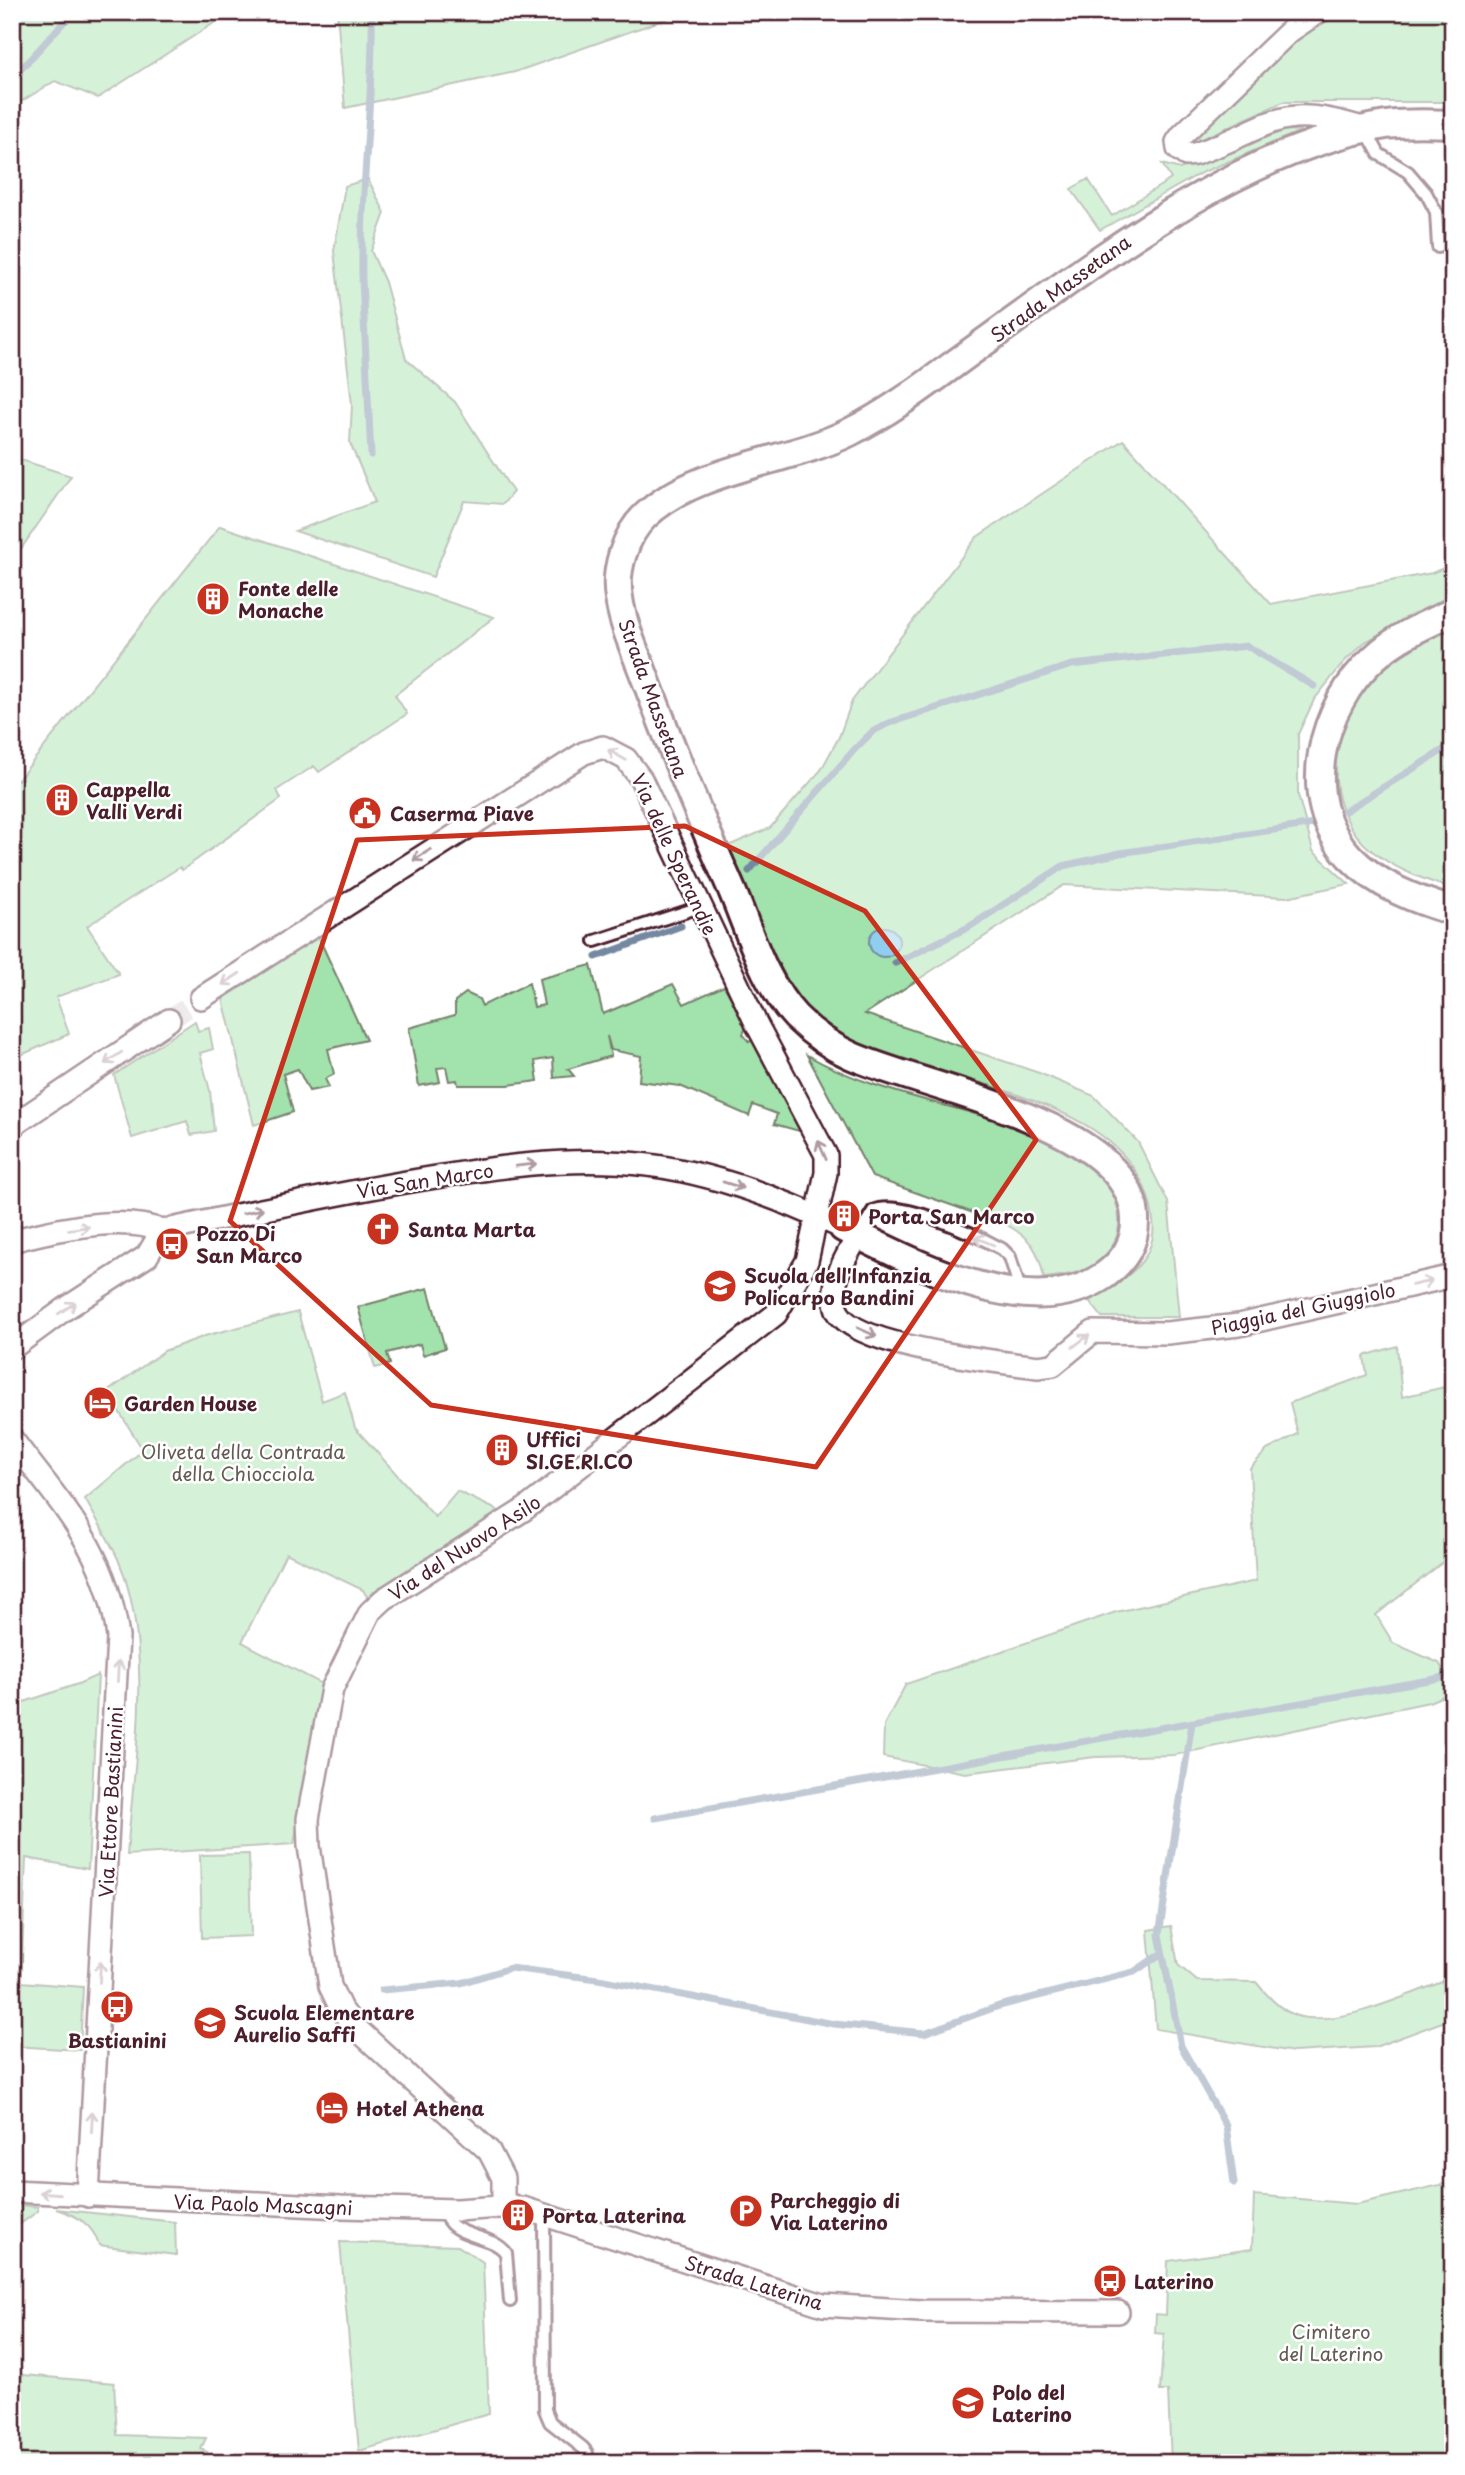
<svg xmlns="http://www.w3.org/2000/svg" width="1465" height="2475" font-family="'Playpen Sans',sans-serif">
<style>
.green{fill:#a2e2ac;stroke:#76806c;stroke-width:2;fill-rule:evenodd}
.water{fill:#90cef0;stroke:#7488a1;stroke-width:2}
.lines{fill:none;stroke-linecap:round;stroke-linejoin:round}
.stream{stroke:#7488a1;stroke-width:7}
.minor-tunnel{stroke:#dbd2d5;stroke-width:21;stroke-dasharray:21 10;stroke-linecap:butt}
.service-casing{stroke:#4a1f2b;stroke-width:16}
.minor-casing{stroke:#4a1f2b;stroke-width:26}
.tertiary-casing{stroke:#4a1f2b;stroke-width:32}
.service{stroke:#fff;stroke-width:10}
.minor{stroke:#fff;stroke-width:21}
.tertiary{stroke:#fff;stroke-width:26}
.oneway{stroke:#ae9aa0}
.marked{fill:none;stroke:#c8321e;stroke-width:5;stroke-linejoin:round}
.labels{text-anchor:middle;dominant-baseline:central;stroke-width:5;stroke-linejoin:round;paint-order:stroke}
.street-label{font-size:19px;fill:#4a1f2b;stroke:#fff}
.poi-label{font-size:19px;font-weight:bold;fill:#4a1f2b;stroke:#fff;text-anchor:start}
.park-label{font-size:19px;fill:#645a52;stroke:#fff}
</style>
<rect width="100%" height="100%" fill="#fff"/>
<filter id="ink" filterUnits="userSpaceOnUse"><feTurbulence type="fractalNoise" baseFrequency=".0143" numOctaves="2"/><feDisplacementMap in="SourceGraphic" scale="14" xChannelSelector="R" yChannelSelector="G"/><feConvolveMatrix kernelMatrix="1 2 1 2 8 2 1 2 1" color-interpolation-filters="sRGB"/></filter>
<g filter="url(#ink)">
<path class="green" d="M 12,12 L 231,12 L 98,98 L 55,81 L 12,107 Z
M 337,12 L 704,12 L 677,15 L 515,72 L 345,108 Z
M 1343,12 L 1453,12 L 1453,102 L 1283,102 L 1199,140 L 1197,136 L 1298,38 Z
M 1285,130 L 1301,131 L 1201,173 L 1100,230 L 1071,189 L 1088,179 L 1112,216 L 1171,179 L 1162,164 L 1180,169 Z
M 368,179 L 385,213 L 371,251 L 385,282 L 406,359 L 455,402 L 513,492 L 503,504 L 464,501 L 433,577 L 295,531 L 375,502 L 350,443 L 352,404 L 334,251 L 345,186 Z
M 1123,440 L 1271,604 L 1432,573 L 1453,564 L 1453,594 L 1365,642 L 1345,661 L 1314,700 L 1298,734 L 1298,795 L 1313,851 L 1349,884 L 1287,897 L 1064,885 L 865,1014 L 1039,1073 L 1094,1096 L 1138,1142 L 1168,1202 L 1179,1317 L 1102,1317 L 1087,1298 C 1121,1283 1158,1263 1153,1220 C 1137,1081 910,1088 822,1023 C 781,992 749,894 728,846 L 770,828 L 821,770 L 839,737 L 852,701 L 977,537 ZM 889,929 L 896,934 L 898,948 L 893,954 L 870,945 L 872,935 Z
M 12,457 L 71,476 L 12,562 Z
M 220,526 L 494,617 L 395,695 L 407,714 L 319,772 L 314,766 L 277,790 L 281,799 L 182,870 L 180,867 L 87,926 L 119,974 L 56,997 L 69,1034 L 12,1059 L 12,778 L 18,780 Z
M 1453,627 L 1453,889 C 1425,880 1394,869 1371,850 C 1350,833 1338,807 1336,780 C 1331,697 1385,659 1453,627 Z
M 318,936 L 366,1040 L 328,1049 L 334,1074 L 325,1079 L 329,1087 L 309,1091 L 298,1069 L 283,1074 L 293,1112 L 254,1125 L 223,999 Z
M 591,965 L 603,1014 L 673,984 L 684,1004 L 724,986 L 747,1025 L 743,1034 L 749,1042 L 755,1039 L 803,1132 L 774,1124 L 777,1114 L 753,1105 L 749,1116 L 680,1086 L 639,1081 L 641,1056 L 611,1050 L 607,1036 L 611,1056 L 568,1069 L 574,1076 L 554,1078 L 553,1058 L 535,1061 L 538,1081 L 508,1085 L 458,1085 L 457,1080 L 449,1081 L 446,1067 L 437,1068 L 440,1082 L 419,1086 L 409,1028 L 455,1015 L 455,1001 L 466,993 L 479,999 L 482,1006 L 529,983 L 534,1007 L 544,1005 L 539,979 Z
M 195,1021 L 198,1031 L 209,1028 L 213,1049 L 200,1053 L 210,1091 L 214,1131 L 191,1135 L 187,1121 L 132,1138 L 114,1075 Z
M 807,1055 C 894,1105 1000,1107 1083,1157 C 1090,1161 1096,1170 1101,1176 C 1124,1204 1128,1241 1095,1264 C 1081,1274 1061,1276 1044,1278 C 1039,1251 1032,1239 1007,1225 L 872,1177 Z
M 428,1288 L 445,1348 L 423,1355 L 420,1344 L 387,1353 L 390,1364 L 375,1368 L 358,1307 Z
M 298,1312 L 322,1401 L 345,1392 L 355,1428 L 435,1517 L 457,1491 L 501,1512 L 369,1600 L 363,1590 L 286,1553 L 242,1642 L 322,1684 L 294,1844 L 127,1855 C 134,1764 155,1645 118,1559 C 109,1539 96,1519 85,1499 L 143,1450 L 107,1392 L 164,1351 L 208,1335 Z
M 1397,1346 L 1402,1397 L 1453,1385 L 1453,1554 L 1376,1615 L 1393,1643 L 1439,1663 L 1452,1685 L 1446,1695 L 1429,1702 L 1174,1755 L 1095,1757 L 965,1773 L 883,1757 L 884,1725 L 906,1684 L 1116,1612 L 1256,1581 L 1250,1468 L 1267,1450 L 1298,1434 L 1290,1403 L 1367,1375 L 1364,1356 Z
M 98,1675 L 88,1869 L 26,1858 L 21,1982 L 83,1987 L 80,2050 L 12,2046 L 12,1706 L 78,1684 Z
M 249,1854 L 251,1936 L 202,1938 L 200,1855 Z
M 1171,1926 L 1178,1965 L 1197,1981 L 1256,1982 C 1269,1998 1286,2017 1308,2018 C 1353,2022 1410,1993 1453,1978 L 1453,2018 L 1375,2047 L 1294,2052 L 1156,2029 L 1148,1930 Z
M 1453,2182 L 1453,2463 L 1171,2463 L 1168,2391 L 1160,2391 L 1164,2334 L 1155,2333 L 1156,2314 L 1166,2315 L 1168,2261 L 1252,2249 L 1254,2195 L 1357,2204 Z
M 12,2204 L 38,2207 L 38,2211 L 12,2230 Z
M 56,2209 L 175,2222 L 176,2255 L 99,2245 C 93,2224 76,2215 56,2209 Z
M 340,2242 L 458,2246 L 483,2262 L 489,2414 L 359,2451 Z
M 12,2374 L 114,2383 L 117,2435 L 206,2438 L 201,2449 L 207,2452 L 201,2463 L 15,2463 L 12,2451 Z"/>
<path class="water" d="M869 942a15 15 0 1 1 30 0a15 15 0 1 1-30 0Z"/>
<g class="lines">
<path class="stream" d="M 12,79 L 73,12
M 362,276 C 360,187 374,100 372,12
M 362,280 L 371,455
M 1345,811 L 1453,744
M 749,871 L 854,750 L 872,732 L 889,723 L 1072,665 L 1247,646 L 1314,686
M 596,957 L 681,926
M 895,963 L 969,927 L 1063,866 L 1120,853 L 1314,824
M 1192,1723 L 1159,1935 L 1181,2046 L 1226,2126 L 1234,2183
M 655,1818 L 1440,1678 L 1453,1673
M 382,1990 L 461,1983 L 510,1968 L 598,1979 L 834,2024 L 924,2033 L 999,2006 L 1134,1972 L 1162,1953"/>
<path class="minor-tunnel" d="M 169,1020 L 201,998"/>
<defs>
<path id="service" d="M 1367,132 L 1379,154 L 1408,172 L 1426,193 L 1436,212 L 1438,247
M 595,941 L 700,907
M 859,1234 L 873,1211 C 900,1198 976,1235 1002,1249 L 1010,1257 L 1021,1293
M 444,2210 C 449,2240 491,2232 506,2253 L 510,2301
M 544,2213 L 545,2410 L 550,2422 L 583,2448 L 587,2453 L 585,2463"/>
<path id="minor" d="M 1318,12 L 1290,31 L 1182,135 L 1177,142 L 1178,149 L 1186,155 L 1195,154 C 1273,128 1275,100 1365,129
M 201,998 L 584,753 L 603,747 L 626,759 L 641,779 L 756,1023 L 826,1155 L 826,1173 L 807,1261 L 776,1314 L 525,1509 L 384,1599 L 370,1612 L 332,1689 L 308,1819 L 309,1846 L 330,1986 L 341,2009 L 357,2029 L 489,2151 L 503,2178 L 503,2207
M 12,1126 L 169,1020
M 858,1236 C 847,1255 829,1283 836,1307 C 846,1347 1001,1362 1038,1367 L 1053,1365 L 1093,1332 L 1167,1333 L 1239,1325 L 1453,1276
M 12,1241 C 53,1230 122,1214 162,1231 C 245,1213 328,1195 412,1181 C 489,1168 569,1155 648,1165 C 713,1173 776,1197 834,1224
M 12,1348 L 65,1309 L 147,1256 L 162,1231
M 12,1439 C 62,1506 107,1550 118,1637 L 88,2196
M 12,2191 L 341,2207 L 457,2210 L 514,2206
M 523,2208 L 823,2305 L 922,2311 L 1118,2312"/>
<path id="tertiary" d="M 1453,612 C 1425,625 1398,636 1375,657 C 1321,705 1296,799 1350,857 C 1378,886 1416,900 1453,911
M 843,1228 C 913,1262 1031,1327 1105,1275 C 1124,1261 1136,1242 1135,1219 C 1133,1123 921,1088 850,1055 C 830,1046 811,1032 796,1017 C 764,984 749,930 731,888 C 701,820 673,752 647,683 C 637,655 623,627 619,598 C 614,571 625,535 645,516 C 696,467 788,463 850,432 C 896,409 937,376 979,346 C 1096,262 1240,148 1386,125 C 1408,122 1431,123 1453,124"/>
</defs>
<use href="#service" class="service-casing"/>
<use href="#minor" class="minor-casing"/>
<use href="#tertiary" class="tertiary-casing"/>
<use href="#service" class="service"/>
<use href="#minor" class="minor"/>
<use href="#tertiary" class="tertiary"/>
</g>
<defs><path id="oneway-shaft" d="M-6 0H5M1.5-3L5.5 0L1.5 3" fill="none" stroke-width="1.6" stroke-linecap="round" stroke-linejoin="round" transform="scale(1.75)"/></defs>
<g class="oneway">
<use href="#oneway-shaft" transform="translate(617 755) rotate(-150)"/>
<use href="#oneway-shaft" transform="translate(422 855) rotate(147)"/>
<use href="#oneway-shaft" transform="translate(231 979) rotate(147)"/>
<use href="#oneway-shaft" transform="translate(113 1058) rotate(146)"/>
<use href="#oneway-shaft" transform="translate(822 1150) rotate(-114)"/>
<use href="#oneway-shaft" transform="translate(526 1165) rotate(-6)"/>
<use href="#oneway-shaft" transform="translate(733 1185) rotate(17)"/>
<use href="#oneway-shaft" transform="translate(253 1211) rotate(-13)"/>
<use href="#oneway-shaft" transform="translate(79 1228) rotate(-7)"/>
<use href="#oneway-shaft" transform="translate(984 1241) rotate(-158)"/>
<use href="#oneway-shaft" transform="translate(1422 1283) rotate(-13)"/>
<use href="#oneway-shaft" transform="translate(67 1308) rotate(-34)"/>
<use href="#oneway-shaft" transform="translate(867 1332) rotate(24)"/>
<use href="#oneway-shaft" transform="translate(1081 1341) rotate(-37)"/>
<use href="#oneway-shaft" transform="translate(118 1671) rotate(-87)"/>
<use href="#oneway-shaft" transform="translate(100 1972) rotate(-87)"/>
<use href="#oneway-shaft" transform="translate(92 2122) rotate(-87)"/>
<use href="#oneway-shaft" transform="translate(50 2193) rotate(-176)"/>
</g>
</g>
<path d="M0 0H1465V2475H0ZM 685,826 L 865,911 L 1036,1140 L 816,1467 L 431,1405 L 230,1221 L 357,840 Z" fill="#fff" fill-opacity=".55" fill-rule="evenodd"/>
<path class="marked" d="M 685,826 L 865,911 L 1036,1140 L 816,1467 L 431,1405 L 230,1221 L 357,840 Z"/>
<defs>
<symbol id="building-disc" viewBox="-11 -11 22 22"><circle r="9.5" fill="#c8321e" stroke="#fff"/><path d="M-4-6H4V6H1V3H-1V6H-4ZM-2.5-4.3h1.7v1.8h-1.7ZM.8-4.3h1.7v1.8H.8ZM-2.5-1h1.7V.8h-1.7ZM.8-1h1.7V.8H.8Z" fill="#fff"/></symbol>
<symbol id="civic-disc" viewBox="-11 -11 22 22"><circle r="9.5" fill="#c8321e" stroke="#fff"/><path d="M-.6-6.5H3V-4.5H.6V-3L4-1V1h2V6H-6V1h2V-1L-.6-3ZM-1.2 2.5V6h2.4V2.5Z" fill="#fff"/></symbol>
<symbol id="church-disc" viewBox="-11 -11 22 22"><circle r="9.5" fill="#c8321e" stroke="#fff"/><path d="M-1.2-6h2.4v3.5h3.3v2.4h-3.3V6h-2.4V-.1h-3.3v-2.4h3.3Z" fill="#fff"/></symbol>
<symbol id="bus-disc" viewBox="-11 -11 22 22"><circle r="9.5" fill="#c8321e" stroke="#fff"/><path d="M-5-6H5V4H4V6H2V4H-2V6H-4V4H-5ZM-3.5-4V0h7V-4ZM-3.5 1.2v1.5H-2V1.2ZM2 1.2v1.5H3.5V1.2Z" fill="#fff"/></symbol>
<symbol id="school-disc" viewBox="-11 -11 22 22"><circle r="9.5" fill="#c8321e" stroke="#fff"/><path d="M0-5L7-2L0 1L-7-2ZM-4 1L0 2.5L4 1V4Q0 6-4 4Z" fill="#fff"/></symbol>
<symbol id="hotel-disc" viewBox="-11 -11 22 22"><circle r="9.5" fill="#c8321e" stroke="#fff"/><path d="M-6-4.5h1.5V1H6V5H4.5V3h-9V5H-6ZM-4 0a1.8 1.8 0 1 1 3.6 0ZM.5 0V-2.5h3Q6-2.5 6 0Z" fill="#fff"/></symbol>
<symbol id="parking-disc" viewBox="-11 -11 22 22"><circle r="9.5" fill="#c8321e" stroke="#fff"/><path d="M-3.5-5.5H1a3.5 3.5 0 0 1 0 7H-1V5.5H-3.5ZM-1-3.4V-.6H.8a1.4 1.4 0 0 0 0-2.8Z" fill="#fff"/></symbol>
<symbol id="university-disc" viewBox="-11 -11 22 22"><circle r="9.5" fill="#c8321e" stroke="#fff"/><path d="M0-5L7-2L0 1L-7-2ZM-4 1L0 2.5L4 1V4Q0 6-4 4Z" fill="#fff"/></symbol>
</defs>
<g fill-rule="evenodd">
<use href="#building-disc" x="194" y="580" width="38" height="38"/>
<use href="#building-disc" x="43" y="781" width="38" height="38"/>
<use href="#civic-disc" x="346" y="794" width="38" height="38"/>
<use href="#building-disc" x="825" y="1197" width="38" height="38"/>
<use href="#church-disc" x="364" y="1210" width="38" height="38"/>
<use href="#bus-disc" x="153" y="1225" width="38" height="38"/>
<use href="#school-disc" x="701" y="1267" width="38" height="38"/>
<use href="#hotel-disc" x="81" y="1384" width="38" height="38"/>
<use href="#building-disc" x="483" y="1431" width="38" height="38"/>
<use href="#bus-disc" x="98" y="1988" width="38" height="38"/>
<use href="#school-disc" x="191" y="2004" width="38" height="38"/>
<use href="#hotel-disc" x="313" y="2089" width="38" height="38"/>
<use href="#parking-disc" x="727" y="2192" width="38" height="38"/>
<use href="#building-disc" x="499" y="2196" width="38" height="38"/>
<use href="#bus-disc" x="1091" y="2262" width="38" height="38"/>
<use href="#university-disc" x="949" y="2384" width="38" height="38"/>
</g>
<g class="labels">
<g class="street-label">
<text transform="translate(1060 288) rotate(-36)">Strada Massetana</text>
<text transform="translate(654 698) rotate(70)">Strada Massetana</text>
<text transform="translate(675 854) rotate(65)">Via delle Sperandie</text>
<text transform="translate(425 1180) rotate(-9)">Via San Marco</text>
<text transform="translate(1303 1308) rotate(-12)">Piaggia del Giuggiolo</text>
<text transform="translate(464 1547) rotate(-33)">Via del Nuovo Asilo</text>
<text transform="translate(110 1802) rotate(-87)">Via Ettore Bastianini</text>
<text transform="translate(263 2204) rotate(2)">Via Paolo Mascagni</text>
<text transform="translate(754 2282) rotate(17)">Strada Laterina</text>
</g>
<g class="poi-label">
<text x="238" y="588">Fonte delle<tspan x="238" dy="22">Monache</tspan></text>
<text x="86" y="789">Cappella<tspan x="86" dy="22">Valli Verdi</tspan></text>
<text x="390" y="813">Caserma Piave</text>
<text x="868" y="1216">Porta San Marco</text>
<text x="408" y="1229">Santa Marta</text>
<text x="196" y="1233">Pozzo Di<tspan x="196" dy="22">San Marco</tspan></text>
<text x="744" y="1275">Scuola dell'Infanzia<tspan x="744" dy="22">Policarpo Bandini</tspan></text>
<text x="124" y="1403">Garden House</text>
<text x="526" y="1439">Uffici<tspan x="526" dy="22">SI.GE.RI.CO</tspan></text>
<text x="234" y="2012">Scuola Elementare<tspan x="234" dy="22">Aurelio Saffi</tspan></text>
<text x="117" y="2040" text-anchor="middle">Bastianini</text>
<text x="356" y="2108">Hotel Athena</text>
<text x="770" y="2200">Parcheggio di<tspan x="770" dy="22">Via Laterino</tspan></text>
<text x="542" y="2215">Porta Laterina</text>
<text x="1134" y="2281">Laterino</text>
<text x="992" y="2392">Polo del<tspan x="992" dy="22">Laterino</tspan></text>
</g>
<g class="park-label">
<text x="243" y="1451">Oliveta della Contrada<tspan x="243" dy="22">della Chiocciola</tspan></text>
<text x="1331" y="2331">Cimitero<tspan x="1331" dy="22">del Laterino</tspan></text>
</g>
</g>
<rect width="1465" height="2475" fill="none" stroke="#fff" stroke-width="42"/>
<rect x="21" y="21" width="1423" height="2433" fill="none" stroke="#4a1f2b" stroke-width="2.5" filter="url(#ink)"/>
</svg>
